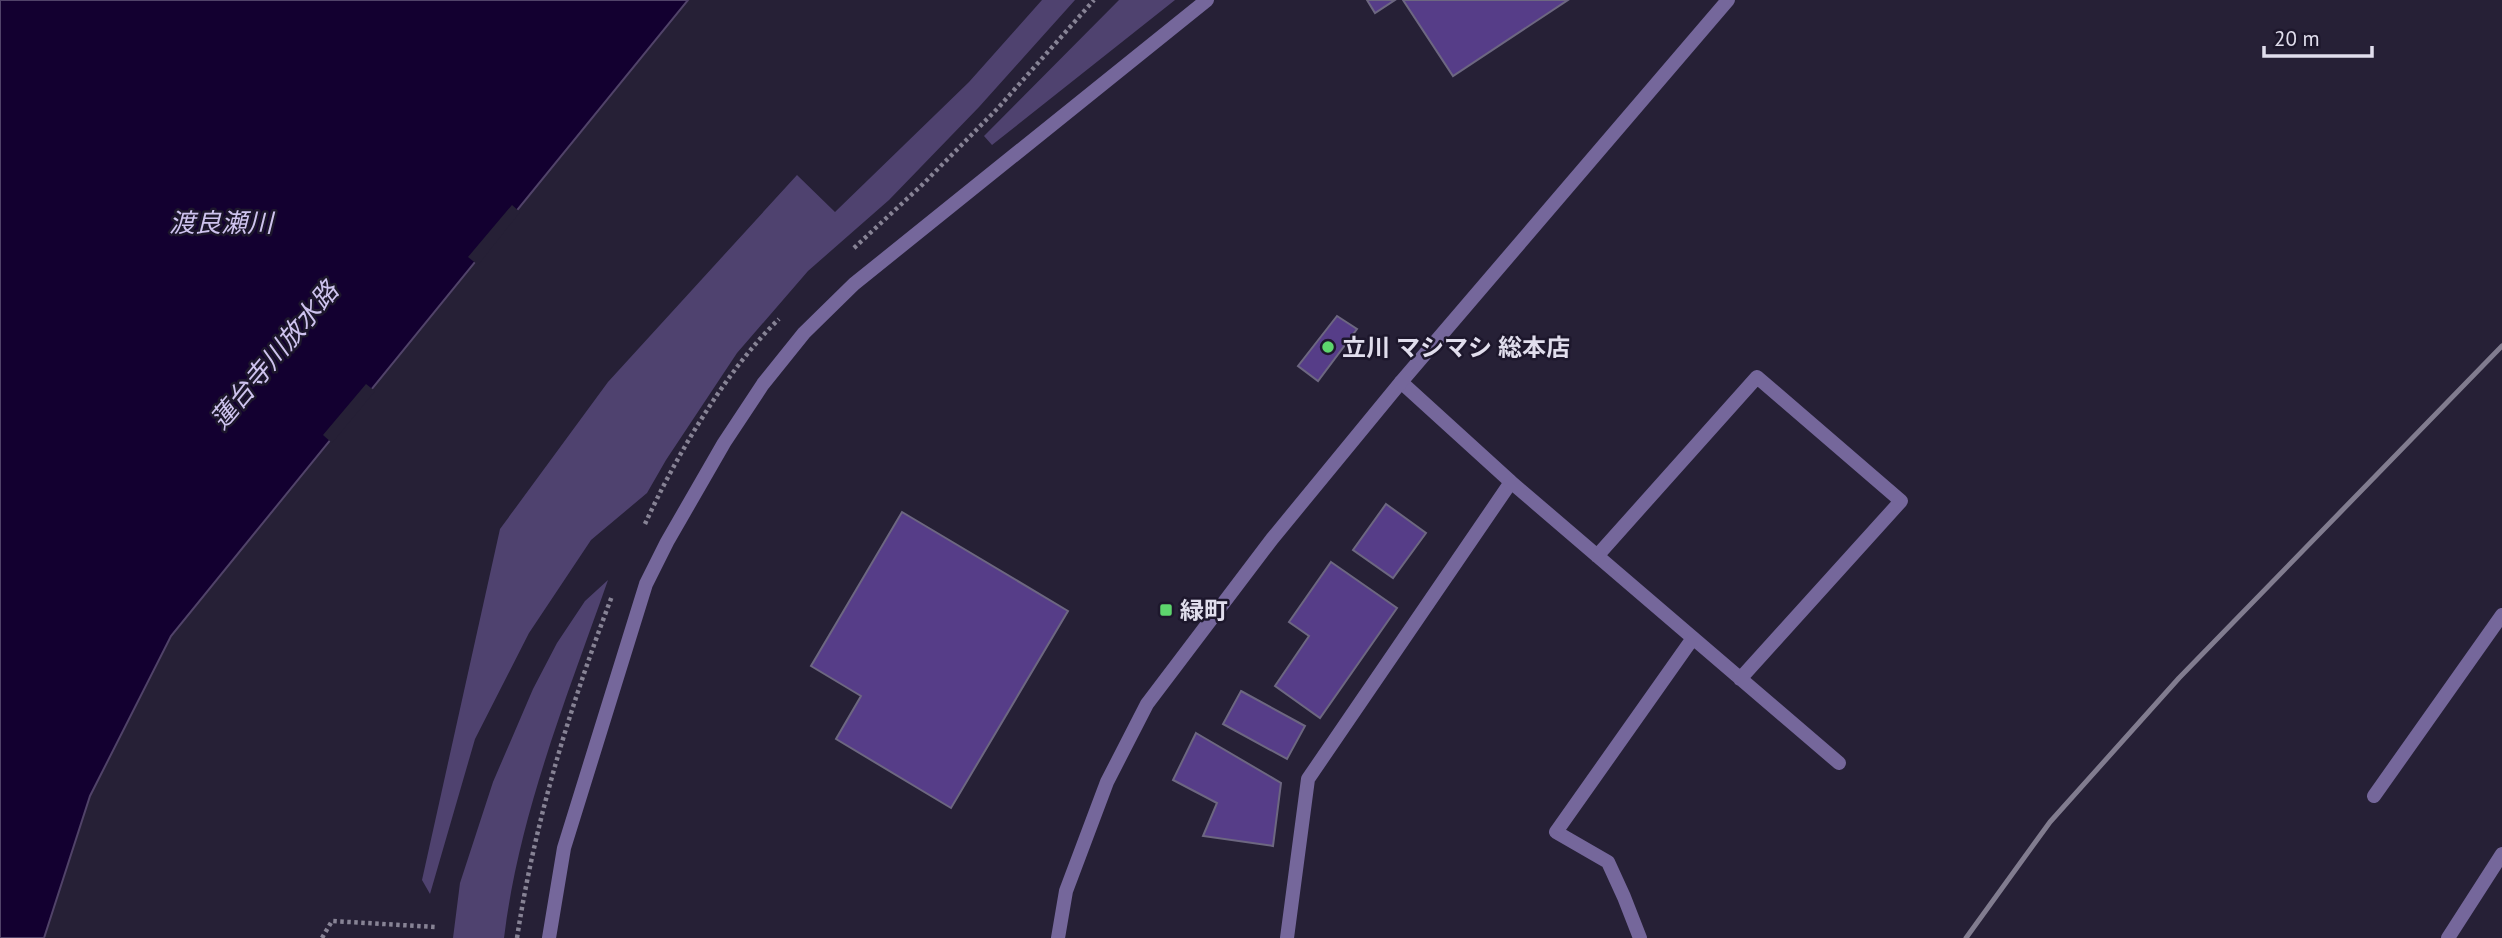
<svg xmlns="http://www.w3.org/2000/svg" width="2502" height="938" font-family="'PT Sans','Noto Sans JP',sans-serif">
<style>
.green{fill:#4f426f}
.water{fill:#130030;stroke:#514369;stroke-width:2}
.pier{fill:#262036}
.building{fill:#563d88;stroke:#6d6781;stroke-width:2}
.lines{fill:none;stroke-linecap:round;stroke-linejoin:round}
.path{stroke:#878395;stroke-width:4.5;stroke-dasharray:3.5 3.5;stroke-linecap:butt}
.minor{stroke:#75679b;stroke-width:14}
.tertiary{stroke:#75679b;stroke-width:14}
.rail{stroke:#817c8f;stroke-width:5}
.poi-dot{fill:#5dd56d;stroke:#1d172c;stroke-width:2.5}
.labels{text-anchor:middle;dominant-baseline:central;stroke-width:5;stroke-linejoin:round;paint-order:stroke}
.poi-label{font-size:24px;font-weight:bold;fill:#e1deed;stroke:#1d172c;text-anchor:start}
.water-label{font-size:26px;font-style:italic;fill:#cec3ee;stroke:#1d172c}
</style>
<rect width="100%" height="100%" fill="#262036"/>
<path class="green" d="M 1042,0 L 1075,0 L 979,107 L 889,200 L 808,271 L 737,353 L 666,460 L 647,493 L 591,540 L 529,633 L 475,739 L 430,894 L 422,880 L 500,529 L 608,382 L 797,175 L 835,212 L 969,82 Z
M 1119,0 L 1175,0 L 992,145 L 984,136 Z
M 608,580 C 567,697 519,814 504,938 L 453,938 L 460,883 L 493,782 L 533,689 L 557,643 L 585,601 Z"/>
<path class="water" d="M 0,0 L 688,0 L 171,636 L 90,796 L 44,938 L 0,938 Z"/>
<path class="pier" d="M 512,205 L 520,212 L 478,265 L 468,257 Z
M 366,384 L 375,391 L 332,443 L 323,435 Z"/>
<path class="building" d="M 1367,0 L 1395,0 L 1375,13 Z
M 1403,0 L 1568,0 L 1453,76 Z
M 1337,316 L 1357,329 L 1318,381 L 1298,366 Z
M 1386,504 L 1426,533 L 1393,578 L 1353,550 Z
M 902,512 L 1068,611 L 951,808 L 836,739 L 861,696 L 811,666 Z
M 1331,562 L 1397,608 L 1320,718 L 1275,686 L 1309,636 L 1289,622 Z
M 1241,691 L 1305,726 L 1287,759 L 1223,724 Z
M 1196,733 L 1281,783 L 1273,846 L 1203,836 L 1217,803 L 1173,780 Z"/>
<g class="lines">
<path class="path" d="M 854,248 L 923,184 L 998,108 L 1094,0
M 645,524 C 675,458 726,370 779,319
M 322,938 L 332,921 L 435,927
M 517,938 C 535,820 570,707 612,596"/>
<path class="minor" d="M 1401,382 L 1511,482 L 1839,763
M 1597,556 L 1757,377 L 1901,501 L 1740,679
M 2374,796 L 2502,615
M 1287,938 L 1308,779 L 1511,482
M 1640,938 L 1624,897 L 1608,862 L 1556,832 L 1693,638
M 2448,938 L 2502,854"/>
<path class="tertiary" d="M 549,938 L 564,848 L 646,584 L 667,542 L 724,443 L 763,384 L 804,333 L 854,284 L 1207,0
M 1058,938 L 1066,891 L 1107,782 L 1147,704 L 1272,539 L 1401,382 L 1728,0"/>
<path class="rail" d="M 1966,938 L 2050,822 L 2179,678 L 2502,346"/>
</g>
<g class="poi-dot">
<circle cx="1328" cy="347" r="7"/>
<rect x="1159" y="603" width="14" height="14" rx="3.5"/>
</g>
<g class="labels">
<g class="poi-label">
<text x="1342" y="347">立川 マシマシ 総本店</text>
<text x="1180" y="610">緑町</text>
</g>
<g class="water-label">
<text x="221" y="222">渡良瀬川</text>
<text transform="translate(274 355) rotate(-50)">蓮台寺川放水路</text>
</g>
</g>
<path d="M2264 46v10h108v-10" fill="none" stroke="#e1deed" stroke-width="3.5"/>
<text x="2274" y="46" font-size="21" fill="#e1deed" stroke="#1d172c" stroke-width="5" paint-order="stroke">20 m</text>
</svg>
